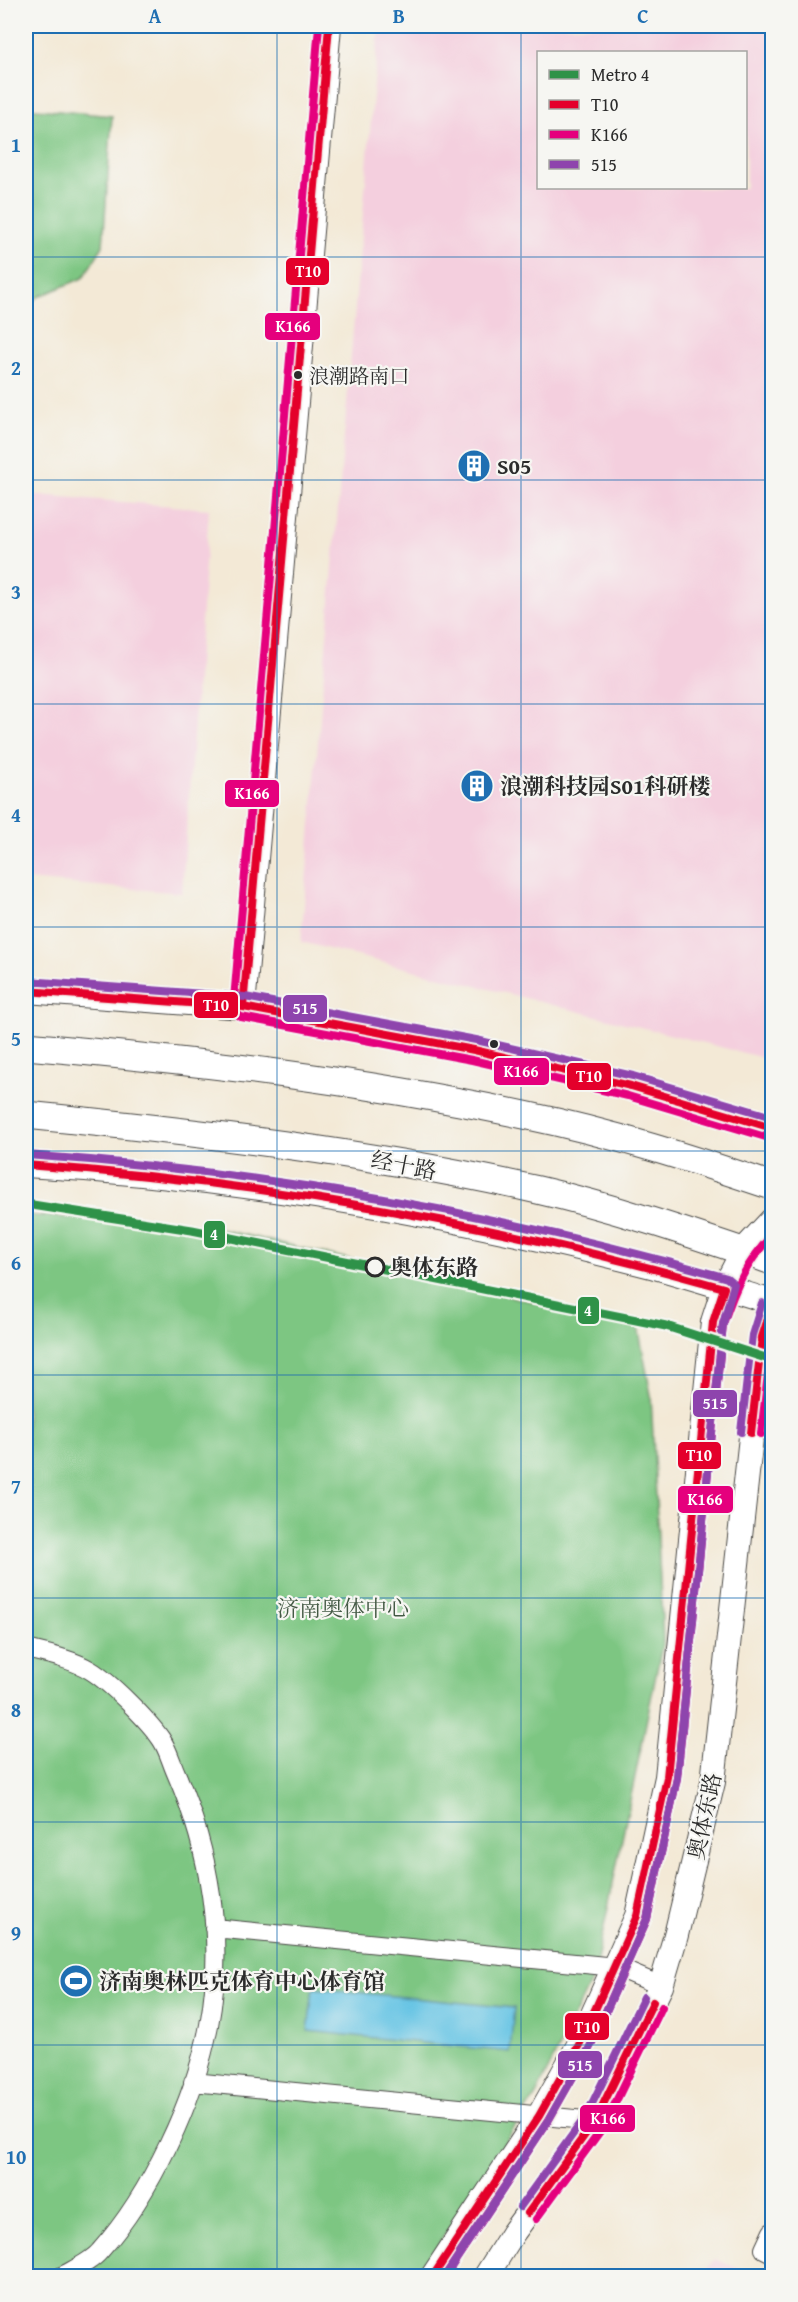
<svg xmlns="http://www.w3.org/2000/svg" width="798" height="2302" font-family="'Gentium Book Plus','Noto Serif SC',serif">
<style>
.built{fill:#f4cfde;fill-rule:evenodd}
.green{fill:#7dc682;stroke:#547856;stroke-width:1.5}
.water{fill:#66c4e4;stroke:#487888;stroke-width:1.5}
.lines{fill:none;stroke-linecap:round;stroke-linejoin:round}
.minor-casing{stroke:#494845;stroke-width:20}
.major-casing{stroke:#494845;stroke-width:26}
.highway-casing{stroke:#494845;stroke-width:29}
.minor{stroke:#fff;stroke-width:18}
.major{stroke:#fff;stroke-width:24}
.highway{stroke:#fff;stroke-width:27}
.bus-1-casing{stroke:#f6f6f2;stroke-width:12}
.bus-2-casing{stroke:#f6f6f2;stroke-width:12}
.bus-3-casing{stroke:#f6f6f2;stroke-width:12}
.bus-1{stroke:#e4002b;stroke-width:8}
.bus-2{stroke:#e5007d;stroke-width:8}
.bus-3{stroke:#8e44ad;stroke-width:8}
.metro-1-casing{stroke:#f6f6f2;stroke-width:14}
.metro-1{stroke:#2f9248;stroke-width:9}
.grid{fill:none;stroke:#1f6fb2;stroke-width:1.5;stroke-opacity:0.55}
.bus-dot{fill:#2b2b2b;stroke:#f6f6f2;stroke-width:2}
.stop-dot{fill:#f6f6f2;stroke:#2b2b2b;stroke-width:3}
.labels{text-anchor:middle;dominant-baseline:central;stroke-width:4.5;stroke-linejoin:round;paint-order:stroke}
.bus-label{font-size:20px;fill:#2b2b2b;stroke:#f6f6f2;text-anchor:start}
.poi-label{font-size:22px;font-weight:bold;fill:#2b2b2b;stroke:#f6f6f2;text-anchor:start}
.street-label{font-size:22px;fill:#2b2b2b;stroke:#f6f6f2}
.stop-label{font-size:22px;font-weight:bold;fill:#2b2b2b;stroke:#f6f6f2;text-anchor:start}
.park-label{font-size:22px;fill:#445a45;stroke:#f6f6f2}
.line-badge{stroke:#f6f6f2;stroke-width:2}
.badge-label{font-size:16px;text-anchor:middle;font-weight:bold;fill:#fff}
.neatline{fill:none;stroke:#1f6fb2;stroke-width:2}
.grid-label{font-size:20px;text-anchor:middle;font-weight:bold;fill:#1f6fb2}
</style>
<rect width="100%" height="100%" fill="#f6f6f2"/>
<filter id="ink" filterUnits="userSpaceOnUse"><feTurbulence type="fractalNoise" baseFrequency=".0167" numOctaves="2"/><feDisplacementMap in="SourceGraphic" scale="12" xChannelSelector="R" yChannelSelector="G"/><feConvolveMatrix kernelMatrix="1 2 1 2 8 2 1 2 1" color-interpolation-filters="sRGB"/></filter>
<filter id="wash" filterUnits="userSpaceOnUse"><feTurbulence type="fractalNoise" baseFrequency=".008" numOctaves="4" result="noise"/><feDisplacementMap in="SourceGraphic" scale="24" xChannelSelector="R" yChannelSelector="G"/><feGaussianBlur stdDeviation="1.35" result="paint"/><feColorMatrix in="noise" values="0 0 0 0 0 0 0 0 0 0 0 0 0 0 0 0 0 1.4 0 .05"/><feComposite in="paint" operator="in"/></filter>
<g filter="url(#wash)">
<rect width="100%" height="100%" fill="#f3e9d6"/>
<path class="built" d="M 379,26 L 772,26 L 772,1060 L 301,942 ZM 538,52 L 746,52 L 746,188 L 538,188 Z
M 26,494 L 209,509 L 182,893 L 26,880 Z
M 715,2259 L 756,2276 L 702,2276 Z"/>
<path class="green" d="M 26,108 L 112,116 L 103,246 L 83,278 L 38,297 L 26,308 Z
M 26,1215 L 206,1226 L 638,1326 L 651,1395 L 663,1641 L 594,1975 L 536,2095 L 418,2276 L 26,2276 Z"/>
<path class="water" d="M 313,1988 L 514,2008 L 510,2052 L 308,2031 Z"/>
</g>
<g filter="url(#ink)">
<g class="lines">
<defs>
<path id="minor" d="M 26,1649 C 46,1654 72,1659 90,1670 C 110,1682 148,1720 161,1739 C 168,1749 171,1762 176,1773 C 210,1851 225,1940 209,2025 C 195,2100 151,2194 100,2251 C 91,2262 74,2269 62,2276
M 214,1928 L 616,1967 L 661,1986
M 193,2082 L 595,2121
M 772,2232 L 764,2249 L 772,2253"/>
<path id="major" d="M 26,991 L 243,1007 L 474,1050 L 631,1086 L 772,1128
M 243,1007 L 329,26
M 26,1165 C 235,1177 447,1213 651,1266 C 691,1277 732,1290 772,1302
M 433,2276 L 539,2116 L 580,2043 L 637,1916 L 667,1777 L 713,1322 L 724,1288 L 743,1251 L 772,1220
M 486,2276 L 513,2233 L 595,2121 L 661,1986 L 676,1935 L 713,1782 L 762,1337 L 772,1306"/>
<path id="highway" d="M 26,1046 C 195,1061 362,1080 529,1116 C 611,1133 692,1159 772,1186
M 26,1115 C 197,1132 369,1152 538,1190 C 617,1208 695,1235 772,1261"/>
</defs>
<use href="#minor" class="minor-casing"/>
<use href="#major" class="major-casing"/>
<use href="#highway" class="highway-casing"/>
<use href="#minor" class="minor"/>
<use href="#major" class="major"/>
<use href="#highway" class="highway"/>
<defs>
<path id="bus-1" d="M 26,991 L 243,1007 L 474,1050 L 631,1086 L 772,1128
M 243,1007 L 329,26
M 26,1165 C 268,1183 490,1222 724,1288 L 713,1322 L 667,1777 L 637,1916 L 580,2043 L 539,2116 L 433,2276
M 751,1433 L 762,1337 L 772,1306
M 528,2213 L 595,2121 L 653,2002"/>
<path id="bus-2" d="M 319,26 L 233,1011 L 241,1017 L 472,1060 L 628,1096 L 769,1138
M 761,1434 L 772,1339
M 536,2219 L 604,2126 L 662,2007
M 445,2276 L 548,2121 L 590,2047 L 647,1919 L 677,1778 L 723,1324 C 735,1288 746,1263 772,1235"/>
<path id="bus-3" d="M 27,981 L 245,997 L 476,1040 L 633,1076 L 772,1117
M 27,1155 C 268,1172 494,1212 727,1278 L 734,1284 L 723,1324 L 677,1778 L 647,1919 L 590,2047 L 548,2121 L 445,2276
M 741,1432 L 752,1335 L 762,1303
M 520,2207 L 586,2116 L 644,1997"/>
</defs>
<use href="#bus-1" class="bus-1-casing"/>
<use href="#bus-2" class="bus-2-casing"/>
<use href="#bus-3" class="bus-3-casing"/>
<use href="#bus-1" class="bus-1"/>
<use href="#bus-2" class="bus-2"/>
<use href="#bus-3" class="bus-3"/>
<defs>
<path id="metro-1" d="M 26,1204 L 192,1230 L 666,1326 L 772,1360"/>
</defs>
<use href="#metro-1" class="metro-1-casing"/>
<use href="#metro-1" class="metro-1"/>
</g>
</g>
<path class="grid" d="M 277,26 L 277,2276M 521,26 L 521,2276M 26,257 L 772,257M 26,480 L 772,480M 26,704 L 772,704M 26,927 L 772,927M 26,1151 L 772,1151M 26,1375 L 772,1375M 26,1598 L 772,1598M 26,1822 L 772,1822M 26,2045 L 772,2045"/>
<defs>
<symbol id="building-disc" viewBox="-11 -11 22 22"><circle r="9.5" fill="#1f6fb2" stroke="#f6f6f2"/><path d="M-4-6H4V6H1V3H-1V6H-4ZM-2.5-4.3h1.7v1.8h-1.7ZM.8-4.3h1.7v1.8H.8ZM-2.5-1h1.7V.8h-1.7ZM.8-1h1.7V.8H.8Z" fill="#fff"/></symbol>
<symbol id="stadium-disc" viewBox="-11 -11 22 22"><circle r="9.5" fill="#1f6fb2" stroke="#f6f6f2"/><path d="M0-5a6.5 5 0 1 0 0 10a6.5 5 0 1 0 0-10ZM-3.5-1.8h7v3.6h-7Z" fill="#fff"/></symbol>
</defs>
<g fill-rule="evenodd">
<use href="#building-disc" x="455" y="447" width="38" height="38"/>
<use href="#building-disc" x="458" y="767" width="38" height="38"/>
<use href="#stadium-disc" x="57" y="1962" width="38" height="38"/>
</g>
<g class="bus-dot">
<circle cx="298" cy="375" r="5"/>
<circle cx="494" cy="1044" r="5"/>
</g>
<circle class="stop-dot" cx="375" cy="1267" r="9"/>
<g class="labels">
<g class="bus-label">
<text x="309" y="375">浪潮路南口</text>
</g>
<g class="poi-label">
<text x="497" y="466">S05</text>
<text x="500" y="786">浪潮科技园S01科研楼</text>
<text x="99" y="1981">济南奥林匹克体育中心体育馆</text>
</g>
<g class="street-label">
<text transform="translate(404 1165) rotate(11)">经十路</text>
<text transform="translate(704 1816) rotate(-78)">奥体东路</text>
</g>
<g class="stop-label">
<text x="390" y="1267">奥体东路</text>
</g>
<g class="park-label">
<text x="343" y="1608">济南奥体中心</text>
</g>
</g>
<g class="line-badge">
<rect x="285" y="257" width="45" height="29" rx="6" fill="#e4002b"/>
<rect x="264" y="312" width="57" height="29" rx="6" fill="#e5007d"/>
<rect x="224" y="779" width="56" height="29" rx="6" fill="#e5007d"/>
<rect x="193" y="991" width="46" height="28" rx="6" fill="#e4002b"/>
<rect x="282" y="994" width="46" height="29" rx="6" fill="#8e44ad"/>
<rect x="493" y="1057" width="57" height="29" rx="6" fill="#e5007d"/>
<rect x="566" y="1062" width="46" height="29" rx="6" fill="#e4002b"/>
<rect x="203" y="1220" width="23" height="29" rx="6" fill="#2f9248"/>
<rect x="577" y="1296" width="23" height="29" rx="6" fill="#2f9248"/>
<rect x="692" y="1389" width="46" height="29" rx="6" fill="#8e44ad"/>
<rect x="677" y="1441" width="45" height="29" rx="6" fill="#e4002b"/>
<rect x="677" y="1485" width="57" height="29" rx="6" fill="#e5007d"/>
<rect x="564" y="2012" width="46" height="29" rx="6" fill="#e4002b"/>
<rect x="557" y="2050" width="46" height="29" rx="6" fill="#8e44ad"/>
<rect x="579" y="2104" width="57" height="29" rx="6" fill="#e5007d"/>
</g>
<g class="badge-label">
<text x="308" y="277">T10</text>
<text x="293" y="332">K166</text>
<text x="252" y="799">K166</text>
<text x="216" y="1011">T10</text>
<text x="305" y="1014">515</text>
<text x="521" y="1077">K166</text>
<text x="589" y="1082">T10</text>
<text x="214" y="1240">4</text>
<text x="588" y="1316">4</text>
<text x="715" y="1409">515</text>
<text x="699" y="1461">T10</text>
<text x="705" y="1505">K166</text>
<text x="587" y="2033">T10</text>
<text x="580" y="2071">515</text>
<text x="608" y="2124">K166</text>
</g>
<rect width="798" height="2302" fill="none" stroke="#f6f6f2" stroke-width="66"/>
<rect x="537" y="51" width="210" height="138" fill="#f6f6f2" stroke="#a5a5a2" stroke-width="1.5"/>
<rect x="549" y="70" width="30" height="9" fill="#2f9248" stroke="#a5a5a2" stroke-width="1.5"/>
<text x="591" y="81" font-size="18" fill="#2b2b2b">Metro 4</text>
<rect x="549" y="100" width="30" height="9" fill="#e4002b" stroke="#a5a5a2" stroke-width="1.5"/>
<text x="591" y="111" font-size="18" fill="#2b2b2b">T10</text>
<rect x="549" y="130" width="30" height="9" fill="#e5007d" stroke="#a5a5a2" stroke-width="1.5"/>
<text x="591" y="141" font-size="18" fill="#2b2b2b">K166</text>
<rect x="549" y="160" width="30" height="9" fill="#8e44ad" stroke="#a5a5a2" stroke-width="1.5"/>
<text x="591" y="171" font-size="18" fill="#2b2b2b">515</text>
<rect x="33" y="33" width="732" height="2236" class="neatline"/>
<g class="grid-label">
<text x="155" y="23">A</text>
<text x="399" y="23">B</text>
<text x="643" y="23">C</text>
<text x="16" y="152">1</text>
<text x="16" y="375">2</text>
<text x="16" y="599">3</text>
<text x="16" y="822">4</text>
<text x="16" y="1046">5</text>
<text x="16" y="1270">6</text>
<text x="16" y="1493">7</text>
<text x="16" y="1717">8</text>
<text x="16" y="1940">9</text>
<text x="16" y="2164">10</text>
</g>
</svg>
